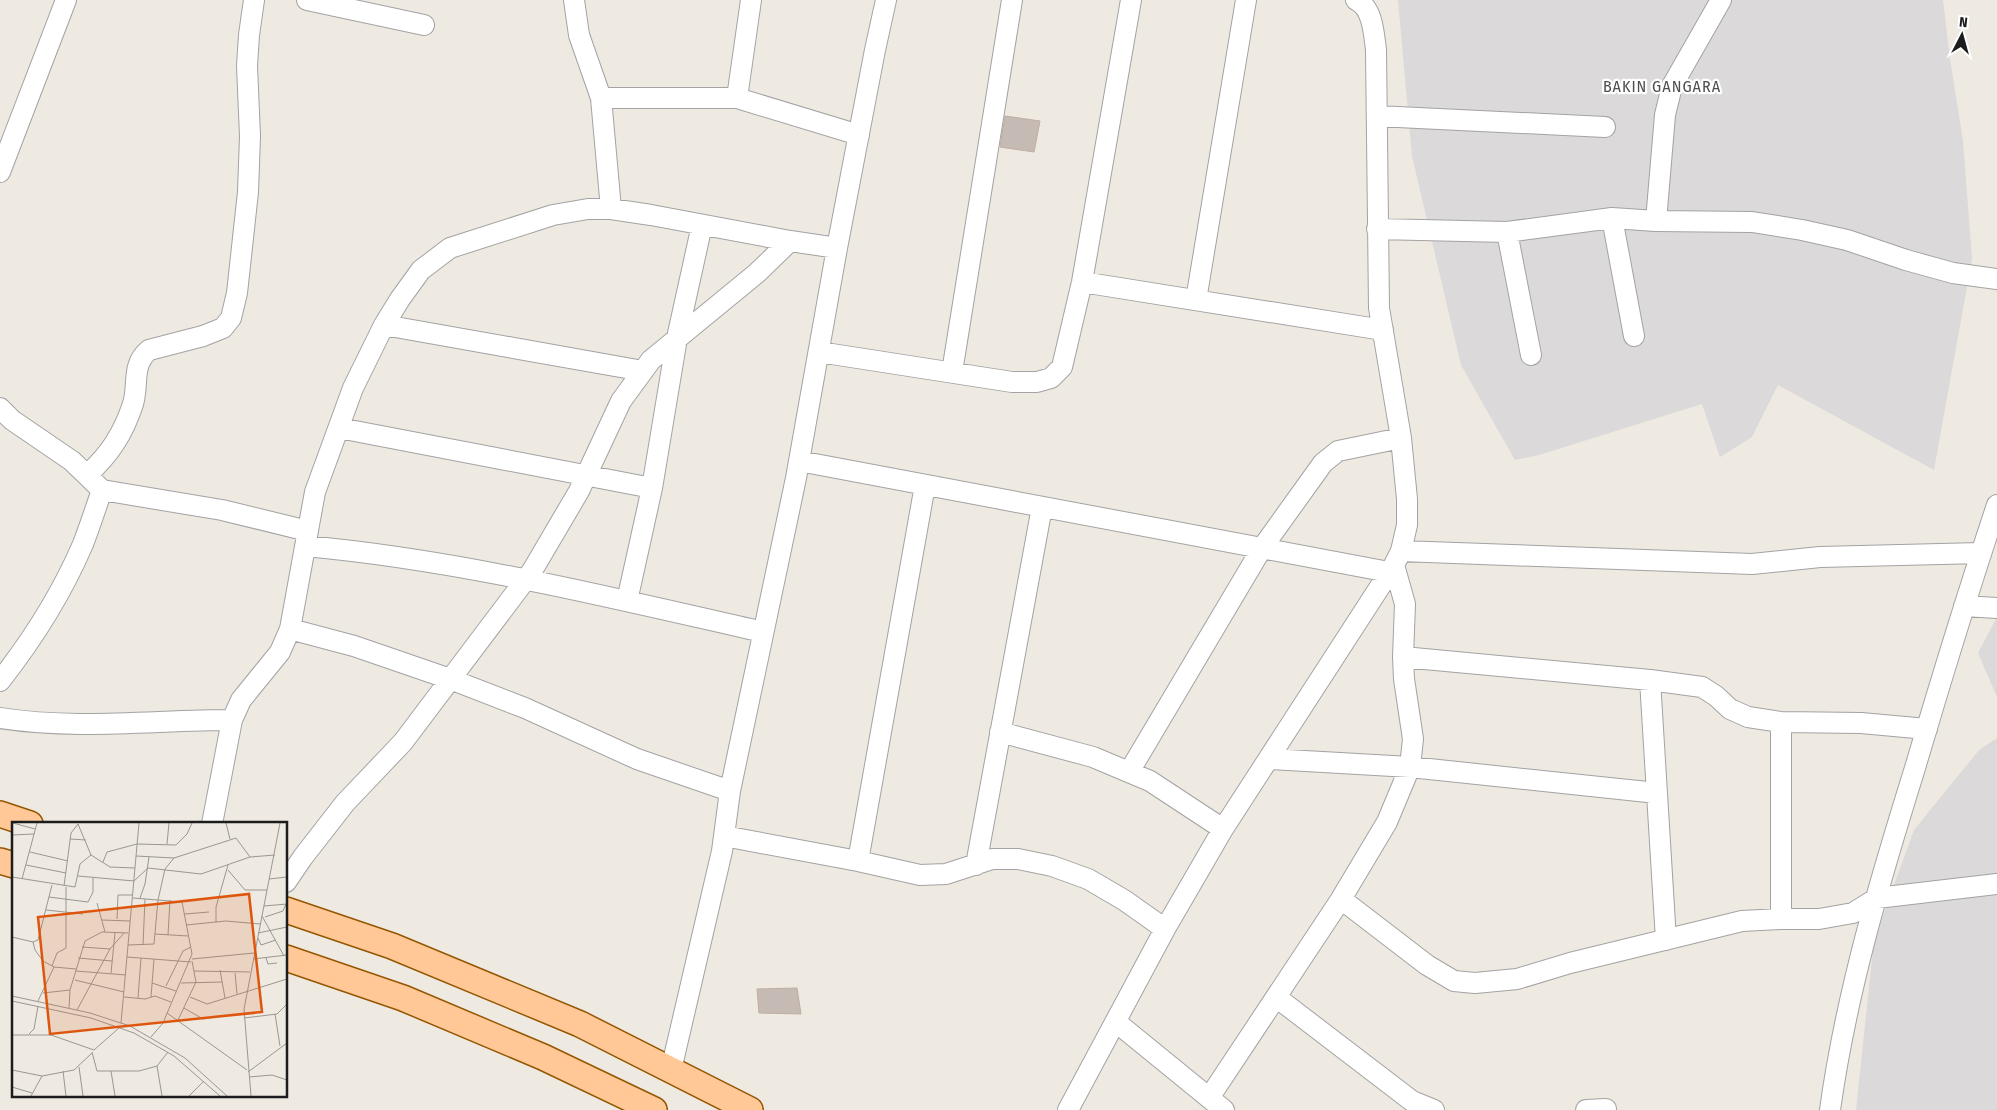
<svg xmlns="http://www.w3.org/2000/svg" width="1997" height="1110" font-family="'Fira Sans Condensed',sans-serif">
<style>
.residential{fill:#dbd9d9}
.building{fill:#c6bab5;stroke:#c0ada3}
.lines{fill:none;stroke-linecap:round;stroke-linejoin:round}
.minor-casing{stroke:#a3a3a3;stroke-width:22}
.major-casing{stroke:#955600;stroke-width:28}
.minor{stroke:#fff;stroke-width:20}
.major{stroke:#ffc896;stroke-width:25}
.labels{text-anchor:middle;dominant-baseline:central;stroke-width:4.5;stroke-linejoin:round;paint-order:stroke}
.quarter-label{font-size:16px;letter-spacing:1px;fill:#4f4f4f;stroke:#fff}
.inset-road{fill:none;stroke:#9a9792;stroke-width:1}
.view{fill:#de560d;fill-opacity:0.15;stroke:#de560d;stroke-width:2.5}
.inset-edge{fill:none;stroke:#1c1c1c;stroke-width:2.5}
</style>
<rect width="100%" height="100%" fill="#eee9e1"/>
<path class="residential" d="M 1398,0 L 1943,0 L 1950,59 L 1963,141 L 1972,259 L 1934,470 L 1778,385 L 1752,437 L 1720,457 L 1702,404 L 1539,455 L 1515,460 L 1461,365 L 1412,156 Z
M 1997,617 L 1997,697 L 1978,653 Z
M 1997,738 L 1997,1110 L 1856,1110 L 1874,940 L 1914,830 L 1979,750 Z"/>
<path class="building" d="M 1005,116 L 1040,121 L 1034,152 L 1000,147 Z
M 797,988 L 801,1014 L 759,1013 L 757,989 Z"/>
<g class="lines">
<defs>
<path id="minor" d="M 307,0 L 424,25
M 574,0 L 579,35 L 601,98 L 611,209
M 601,98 L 737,98 L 859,135
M 737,98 L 751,0
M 1377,116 L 1605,127
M 0,172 L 66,0
M 1612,218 L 1634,336
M 1656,221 L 1665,115 L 1672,86 L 1721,0
M 1377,229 L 1507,232 L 1612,218 L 1656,221 L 1752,222 L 1802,230 L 1847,240 L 1906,260 L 1953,273 L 1997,279
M 1507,232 L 1531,355
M 1082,282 L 1383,330
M 1196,300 L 1246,0
M 384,325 L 643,371
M 819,352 L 1012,382 L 1037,382 L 1051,378 L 1062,367 L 1082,282 L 1131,0
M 952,372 L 1012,0
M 0,408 L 12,420 L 72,461 L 102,490 L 222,510 L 308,531
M 339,428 L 652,488
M 799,461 L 1389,572
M 87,475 C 110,454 123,434 133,404 C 139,384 131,365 149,350 L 203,336 L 223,328 L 231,318 L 237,293 L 248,192 L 250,136 L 247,66 L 249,35 L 254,0
M 305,546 C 460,560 612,598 763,632
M 1401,551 L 1752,564 L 1820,557 L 1981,553
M 627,601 L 652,488 L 677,338 L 702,225
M 1964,606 L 1997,608
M 290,629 L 354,646 L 450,679 L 525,708 L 637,759 L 730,791
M 1403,657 L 1650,680 L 1702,687 L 1716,696 L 1730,709 L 1748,717 L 1781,722 L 1861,723 L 1927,729
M 1650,680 L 1666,940
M 0,681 C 33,639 62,593 83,544 C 90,526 96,507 102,490
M 0,718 C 77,730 155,720 232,720
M 1000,732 L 1093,757 L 1150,781 L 1223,829
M 1269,759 L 1410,767 L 1657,793
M 1129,772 L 1262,548 L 1323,463 L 1338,451 L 1401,438
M 212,824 L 232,720 L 241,700 L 280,652 L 290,629 L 315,492 L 353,388 L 384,325 L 400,299 L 421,270 L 450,248 L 553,215 L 588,209 L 611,209 L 651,215 L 790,241 L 837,248
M 724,836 L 858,861 L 920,875 L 946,874 L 992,859 L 1018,859 L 1052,866 L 1088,879 L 1124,900 L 1165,929
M 858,861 L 925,485
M 976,865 L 1042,507
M 286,882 L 303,857 L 345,803 L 403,742 L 532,571 L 579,491 L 621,401 L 651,360 L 757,273 L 790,241
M 1341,899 L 1427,965 L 1454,981 L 1475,983 L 1517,979 L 1570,963 L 1742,921 L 1781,919 L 1819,919 L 1853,913 L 1877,898 L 1997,884
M 1781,919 L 1781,722
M 1276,997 L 1412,1101 L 1434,1110
M 1116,1022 L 1224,1110
M 671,1070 L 722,851 L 730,791 L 796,478 L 837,248 L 875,50 L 886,0
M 1209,1098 L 1341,899 L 1387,822 L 1410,767 L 1413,739 L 1404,679 L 1403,657 L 1405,604 L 1394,565
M 1068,1110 L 1165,929 L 1223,829 L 1394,565 L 1401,551 L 1407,525 L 1407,499 L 1401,438 L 1379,308 L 1376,50 C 1374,35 1373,7 1356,0
M 1586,1110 L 1606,1109
M 1830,1110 C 1846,994 1880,880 1915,768 C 1941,680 1968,592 1997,505"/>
<path id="major" d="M 0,814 L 30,824
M 0,861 L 14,865
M 286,910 L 392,946 L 580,1024 L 750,1110
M 286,958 L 403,998 L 543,1057 L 654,1110"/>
</defs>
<use href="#minor" class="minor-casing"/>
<use href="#major" class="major-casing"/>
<use href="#minor" class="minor"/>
<use href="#major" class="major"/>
</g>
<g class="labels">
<g class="quarter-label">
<text x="1662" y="86">BAKIN GANGARA</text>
</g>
</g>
<g transform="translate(12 822)">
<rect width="275" height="275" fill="#eee9e1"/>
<path class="inset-road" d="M 1,1 L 23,7M 214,1 L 218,17M 66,2 L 79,33M 0,13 L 22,12M 58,17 L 74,18M 155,22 L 157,1M 164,23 L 175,12 L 180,1M 18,30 L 56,39M 124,34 L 162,36 L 224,16 L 238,35M 91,40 L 95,30 L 125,22 L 164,23M 14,43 L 54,51M 216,48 L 233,68 L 255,68M 66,54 L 122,59 L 136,46 L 189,52 L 238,35 L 263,33M 0,55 L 63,65 L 68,42 L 79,33 L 98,45 L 123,46M 10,57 L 25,1M 257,57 L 275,55M 52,64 L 59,11 L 66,2M 37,75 L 76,80 L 81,70 L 81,56M 121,76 L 170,80 L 180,132 L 151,201 L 139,215M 128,76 L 133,62 L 137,35M 85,81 L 93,110M 252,84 L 275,82M 34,88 L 71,92M 173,92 L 197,90M 250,94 L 272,134M 253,95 L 271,89 L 274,82M 105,97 L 106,73 L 121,73M 90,98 L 118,99M 204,100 L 204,85 L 216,43M 174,103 L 214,99 L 248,102M 246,111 L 275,105M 143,112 L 176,114M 156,113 L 158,78M 0,115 L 21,120 L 26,118 L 40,63M 246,116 L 249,123 L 264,118M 21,120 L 23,128 L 31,139 L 42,145 L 64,147M 116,123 L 142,122 L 146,78 L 153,47 L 162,36M 131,123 L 133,77M 70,125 L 98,127M 115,135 L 179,140M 66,136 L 100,139M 254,136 L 256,142 L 265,141M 180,137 L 242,131M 241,137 L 275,133M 40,144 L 45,131 L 54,126 L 54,65M 208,148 L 213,176M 64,149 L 114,153M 182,149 L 238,150M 99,151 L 103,111M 223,151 L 225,172M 63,158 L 112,170M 140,161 L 164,169M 169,161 L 210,160M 154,164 L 171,129 L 179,125M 31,171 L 58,168M 0,174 L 78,191 L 118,204 L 173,236 L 215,274M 112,175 L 133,177 L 143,174 L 159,180M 139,175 L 142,137M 178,175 L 195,182 L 275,157M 126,176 L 129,136M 0,179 L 79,196 L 122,211 L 162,234 L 208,274M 26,179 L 42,145M 57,186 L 58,168 L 73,119 L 90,110 L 116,111M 172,186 L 191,197 L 208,194M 65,188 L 98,127 L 112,111M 155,191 L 235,248M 263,192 L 268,224M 232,196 L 265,192 L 275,182M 166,198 L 184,160 L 180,139M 109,201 L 127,1M 17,212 L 22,207 L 26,184M 0,213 L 39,213 L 82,228 L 107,206M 80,230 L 85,249 L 127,249 L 145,244 L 156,230M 145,244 L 150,274M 67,245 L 71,274M 0,248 L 30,254M 51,249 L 54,274M 99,249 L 103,274M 236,250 L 275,221M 237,255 L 260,253 L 275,258M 0,265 L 20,271M 19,274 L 30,254 L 62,248 L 80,231M 177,274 L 192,259M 239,274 L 232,187 L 268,1"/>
<path class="view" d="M 237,72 L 250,190 L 38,212 L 26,95 Z"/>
<rect width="275" height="275" class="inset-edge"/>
</g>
<g transform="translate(1962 35) rotate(6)" stroke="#ffffff" stroke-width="4" paint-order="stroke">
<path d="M0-4L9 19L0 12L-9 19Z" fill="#1c1c1c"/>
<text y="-8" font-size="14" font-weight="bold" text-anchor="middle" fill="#1c1c1c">N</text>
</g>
</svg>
